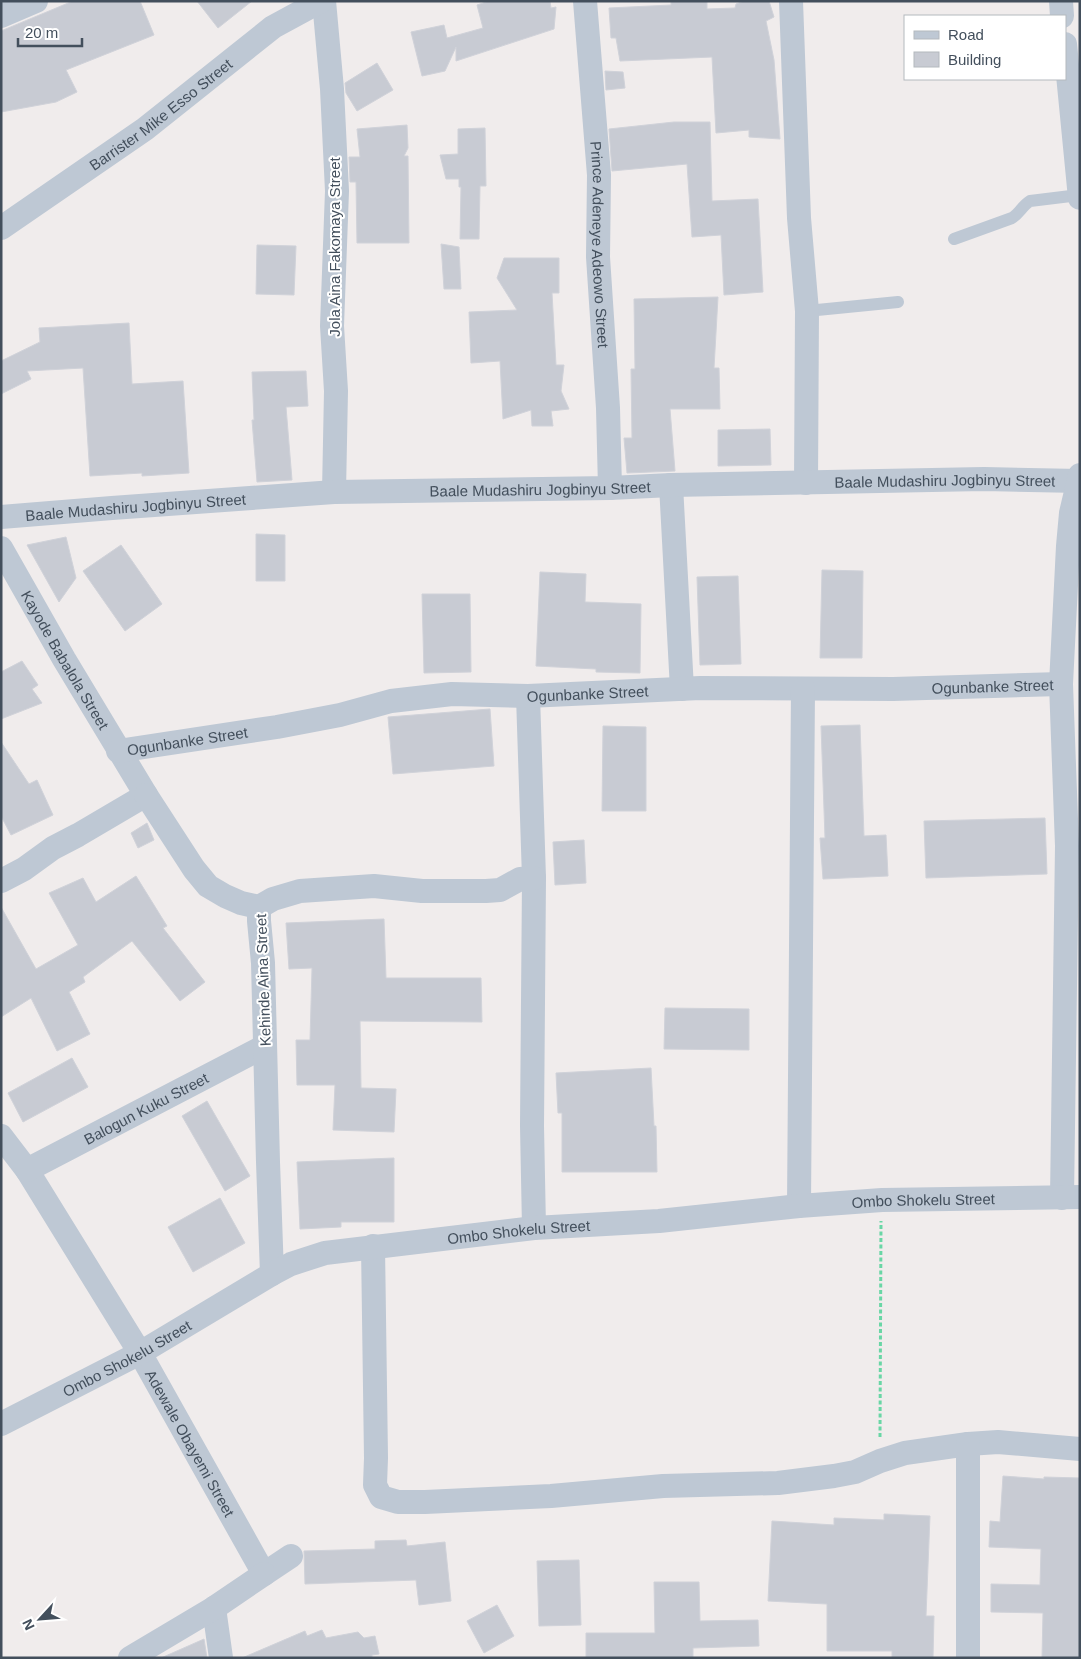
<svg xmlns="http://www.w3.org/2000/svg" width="1081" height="1659" font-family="Arial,sans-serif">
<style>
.building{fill:#c8cbd3;stroke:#d0d2d9}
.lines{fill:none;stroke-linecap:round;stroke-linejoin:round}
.path{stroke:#69d6a5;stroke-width:3;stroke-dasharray:4 2.5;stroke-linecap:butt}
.lane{stroke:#bec8d4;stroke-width:12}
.street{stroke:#bec8d4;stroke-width:24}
.labels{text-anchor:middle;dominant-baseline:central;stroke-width:4;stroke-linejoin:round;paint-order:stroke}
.street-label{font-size:15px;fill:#434f5c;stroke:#fff}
</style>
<rect width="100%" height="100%" fill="#f0ecec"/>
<path class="building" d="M 73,1 L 140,1 L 154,35 L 66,70 L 77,92 L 56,102 L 1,112 L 1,31 Z
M 197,1 L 252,1 L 218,28 Z
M 489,1 L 550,1 L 551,8 L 556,7 L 554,29 L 456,61 L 456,47 L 445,71 L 422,76 L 411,32 L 444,25 L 447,38 L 483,28 L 477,5 Z
M 671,1 L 707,1 L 707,9 L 735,8 L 736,4 L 744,1 L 769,1 L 774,17 L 766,21 L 774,60 L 780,139 L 749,137 L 749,130 L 716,133 L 712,57 L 620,61 L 616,38 L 611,38 L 609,8 L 671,5 Z
M 377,63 L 393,90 L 357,111 L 346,93 L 345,83 Z
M 605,71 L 623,72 L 625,88 L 606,90 Z
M 674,122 L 710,122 L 712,201 L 758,199 L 763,292 L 724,295 L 721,235 L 692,237 L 687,164 L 612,171 L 609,129 Z
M 407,125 L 408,148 L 404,156 L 408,156 L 409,243 L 357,243 L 356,182 L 350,182 L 349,157 L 360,157 L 357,129 Z
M 485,128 L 486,186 L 480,186 L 479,239 L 460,239 L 461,187 L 459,187 L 459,179 L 446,179 L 440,155 L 458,154 L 458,129 Z
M 441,244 L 459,247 L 461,289 L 444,289 Z
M 257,245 L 296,246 L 294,295 L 256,294 Z
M 504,258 L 559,258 L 559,293 L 552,293 L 556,365 L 564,365 L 561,391 L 569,409 L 551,411 L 553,426 L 532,426 L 531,410 L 503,419 L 500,361 L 471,363 L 469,312 L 517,310 L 497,278 Z
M 718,297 L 714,368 L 719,368 L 720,409 L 670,409 L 675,471 L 627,473 L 624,438 L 632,438 L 631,369 L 635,369 L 634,299 Z
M 129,323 L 132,384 L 183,381 L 189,473 L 142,476 L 142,473 L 90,476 L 83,368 L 27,371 L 31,379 L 1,394 L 1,361 L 40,342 L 39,328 Z
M 306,371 L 308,406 L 286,407 L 292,480 L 257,482 L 252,420 L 254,420 L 252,372 Z
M 770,429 L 771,465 L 718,466 L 718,430 Z
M 256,534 L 285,535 L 285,581 L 256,581 Z
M 66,537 L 76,578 L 59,602 L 27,545 Z
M 121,545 L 162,604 L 125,631 L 83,571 Z
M 822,570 L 863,571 L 862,658 L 820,658 Z
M 540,572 L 586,574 L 585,602 L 641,604 L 640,673 L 596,672 L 596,669 L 536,666 Z
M 738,576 L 741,664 L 700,665 L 697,577 Z
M 422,594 L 470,594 L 471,672 L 424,673 Z
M 22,661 L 38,685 L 32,689 L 42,703 L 1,719 L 1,672 Z
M 490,709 L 494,766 L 393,774 L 388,717 Z
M 860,725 L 864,836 L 886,835 L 888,876 L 823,879 L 820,838 L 825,838 L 821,726 Z
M 603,726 L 646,727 L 646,811 L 602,811 Z
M 1,742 L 29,784 L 37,780 L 53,815 L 11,835 L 1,816 Z
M 1045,818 L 1047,874 L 926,878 L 924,821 Z
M 147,823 L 154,840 L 138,848 L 131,833 Z
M 584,840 L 586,883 L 555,885 L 553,842 Z
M 136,876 L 167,926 L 163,928 L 205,982 L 180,1001 L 132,941 L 83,977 L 85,982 L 69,992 L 90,1034 L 57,1051 L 31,998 L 1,1017 L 1,907 L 36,969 L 78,945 L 49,893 L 83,878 L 96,902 Z
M 384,919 L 386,978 L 481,978 L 482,1022 L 360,1021 L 361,1088 L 396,1089 L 394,1132 L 333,1130 L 335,1085 L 297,1085 L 296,1040 L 310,1040 L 312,968 L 289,969 L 286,923 Z
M 665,1008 L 749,1009 L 749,1050 L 664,1049 Z
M 72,1058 L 88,1087 L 23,1122 L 8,1093 Z
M 651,1068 L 654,1126 L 656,1126 L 657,1172 L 562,1172 L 562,1113 L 558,1113 L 556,1073 Z
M 207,1101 L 250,1176 L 225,1191 L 182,1116 Z
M 394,1158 L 394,1222 L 341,1222 L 341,1227 L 300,1229 L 297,1162 Z
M 220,1198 L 245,1243 L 193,1272 L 168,1227 Z
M 1003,1476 L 1044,1479 L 1044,1477 L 1080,1478 L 1080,1658 L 1042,1658 L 1043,1613 L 991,1612 L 991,1584 L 1040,1585 L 1041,1549 L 989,1547 L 990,1521 L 1000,1522 Z
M 884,1514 L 930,1516 L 926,1616 L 934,1616 L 933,1658 L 892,1658 L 892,1651 L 827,1651 L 827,1604 L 768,1601 L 772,1521 L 834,1525 L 834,1518 L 884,1520 Z
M 406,1540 L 407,1546 L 445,1542 L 451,1601 L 419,1605 L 416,1580 L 305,1584 L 304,1551 L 375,1549 L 375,1541 Z
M 579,1560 L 581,1625 L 539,1626 L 537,1561 Z
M 654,1582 L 699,1582 L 700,1621 L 758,1620 L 759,1646 L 693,1648 L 693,1658 L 586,1658 L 586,1633 L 655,1633 Z
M 497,1605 L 514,1636 L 484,1653 L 467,1621 Z
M 322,1630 L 326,1638 L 358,1632 L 364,1638 L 375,1636 L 379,1654 L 372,1655 L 372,1658 L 242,1658 L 305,1631 L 307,1636 Z
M 204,1639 L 207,1658 L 161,1658 Z"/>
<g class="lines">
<path class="path" d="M 880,1437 L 881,1221"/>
<path class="lane" d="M 954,239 L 1012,218 C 1020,213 1022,206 1030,201 L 1079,195
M 807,311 L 898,302"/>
<g class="street">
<path d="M 324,1 L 332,89 L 337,191 L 332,326 L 336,391 L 334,492"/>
<path id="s1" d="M 585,1 L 599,175 L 598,257 L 608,408 L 610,488"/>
<path d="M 791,1 L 799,218 L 807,311 L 806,483"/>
<path d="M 1061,1 L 1062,16"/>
<path d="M 1,16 L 36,1"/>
<path d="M 1065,44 L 1080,198"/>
<path id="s2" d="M 1,228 L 145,129 L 273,27 L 321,1"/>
<path d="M 671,485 L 682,689"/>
<path id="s3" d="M 1,517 L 112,508 L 334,492 L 610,488 L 671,485 L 984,479 L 1080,481"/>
<path id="s4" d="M 1,548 L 64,659 L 146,795 L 78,835 L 53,848 L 24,869 L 1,881"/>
<path d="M 528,696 L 534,878 L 532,1126 L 534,1228"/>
<path id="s5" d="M 118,751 L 277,727 L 340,715 L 391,701 L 452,694 L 528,696 L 700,688 L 893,689 L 1061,684"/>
<path d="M 146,795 L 194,869 L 208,886 L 225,896 L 241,903 L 259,907"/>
<path id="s6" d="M 1,1136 L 27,1170 L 140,1353 L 264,1574 L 291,1556"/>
<path id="s7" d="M 27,1170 L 265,1046"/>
<path d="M 1062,1198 L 1067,846 L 1061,684 L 1068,546 L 1071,513 L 1080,475"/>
<path d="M 799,1206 L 803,689"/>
<path d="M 373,1246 L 376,1458 L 375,1485 L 381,1497 L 398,1502 L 425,1502 L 551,1496 L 663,1486 L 778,1483 L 834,1476 L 855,1472 L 880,1461 L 905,1453 L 968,1444 L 998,1442 L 1080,1449"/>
<path d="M 272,1274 L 268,1162 L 263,963 L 259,921 L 259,907 L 273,899 L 300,891 L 374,886 L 422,891 L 486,891 L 500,890 L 520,879 L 534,878"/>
<path id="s8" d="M 1,1424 L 140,1353 L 272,1274 L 291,1264 L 325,1253 L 534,1228 L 659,1221 L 799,1206 L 882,1200 L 1080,1197"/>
<path d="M 968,1444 L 968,1658"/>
<path d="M 214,1608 L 221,1658"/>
<path d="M 130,1658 L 214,1608 L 264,1574"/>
</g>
</g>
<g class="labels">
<g class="street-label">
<text stroke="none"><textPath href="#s2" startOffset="196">Barrister Mike Esso Street</textPath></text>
<text stroke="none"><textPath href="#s1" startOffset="244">Prince Adeneye Adeowo Street</textPath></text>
<text transform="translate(334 247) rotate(-90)">Jola Aina Fakomaya Street</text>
<text stroke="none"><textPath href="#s3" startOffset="945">Baale Mudashiru Jogbinyu Street</textPath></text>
<text stroke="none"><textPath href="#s3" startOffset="540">Baale Mudashiru Jogbinyu Street</textPath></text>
<text stroke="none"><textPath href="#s3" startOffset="135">Baale Mudashiru Jogbinyu Street</textPath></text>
<text stroke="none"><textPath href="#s4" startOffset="129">Kayode Babalola Street</textPath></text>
<text stroke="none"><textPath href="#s5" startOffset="880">Ogunbanke Street</textPath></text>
<text stroke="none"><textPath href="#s5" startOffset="475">Ogunbanke Street</textPath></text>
<text stroke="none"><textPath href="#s5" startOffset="70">Ogunbanke Street</textPath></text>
<text transform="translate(263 980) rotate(-92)">Kehinde Aina Street</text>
<text stroke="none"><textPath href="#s7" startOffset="134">Balogun Kuku Street</textPath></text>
<text stroke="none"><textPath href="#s8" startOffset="968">Ombo Shokelu Street</textPath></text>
<text stroke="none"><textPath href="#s8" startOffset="562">Ombo Shokelu Street</textPath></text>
<text stroke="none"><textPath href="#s8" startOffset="142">Ombo Shokelu Street</textPath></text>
<text stroke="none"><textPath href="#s6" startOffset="361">Adewale Obayemi Street</textPath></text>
</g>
</g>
<rect width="1081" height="1659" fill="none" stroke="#434f5c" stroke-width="5"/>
<rect x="904" y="15" width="162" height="65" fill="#ffffff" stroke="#b4b9be"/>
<rect x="914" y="31" width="25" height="8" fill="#bec8d4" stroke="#b4b9be"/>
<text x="948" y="40" font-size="15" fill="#434f5c">Road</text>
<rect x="914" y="52" width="25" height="15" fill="#c8cbd3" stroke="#b4b9be"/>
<text x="948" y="65" font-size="15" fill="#434f5c">Building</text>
<g transform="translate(40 1619) rotate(244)" stroke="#ffffff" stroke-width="4" paint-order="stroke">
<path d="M0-4L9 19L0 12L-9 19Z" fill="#434f5c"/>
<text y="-8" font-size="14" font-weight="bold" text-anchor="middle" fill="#434f5c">N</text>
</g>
<path d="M18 38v8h64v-8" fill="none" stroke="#434f5c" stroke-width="2.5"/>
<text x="25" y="38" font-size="15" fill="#434f5c" stroke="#ffffff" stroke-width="4" paint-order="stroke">20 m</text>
</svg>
